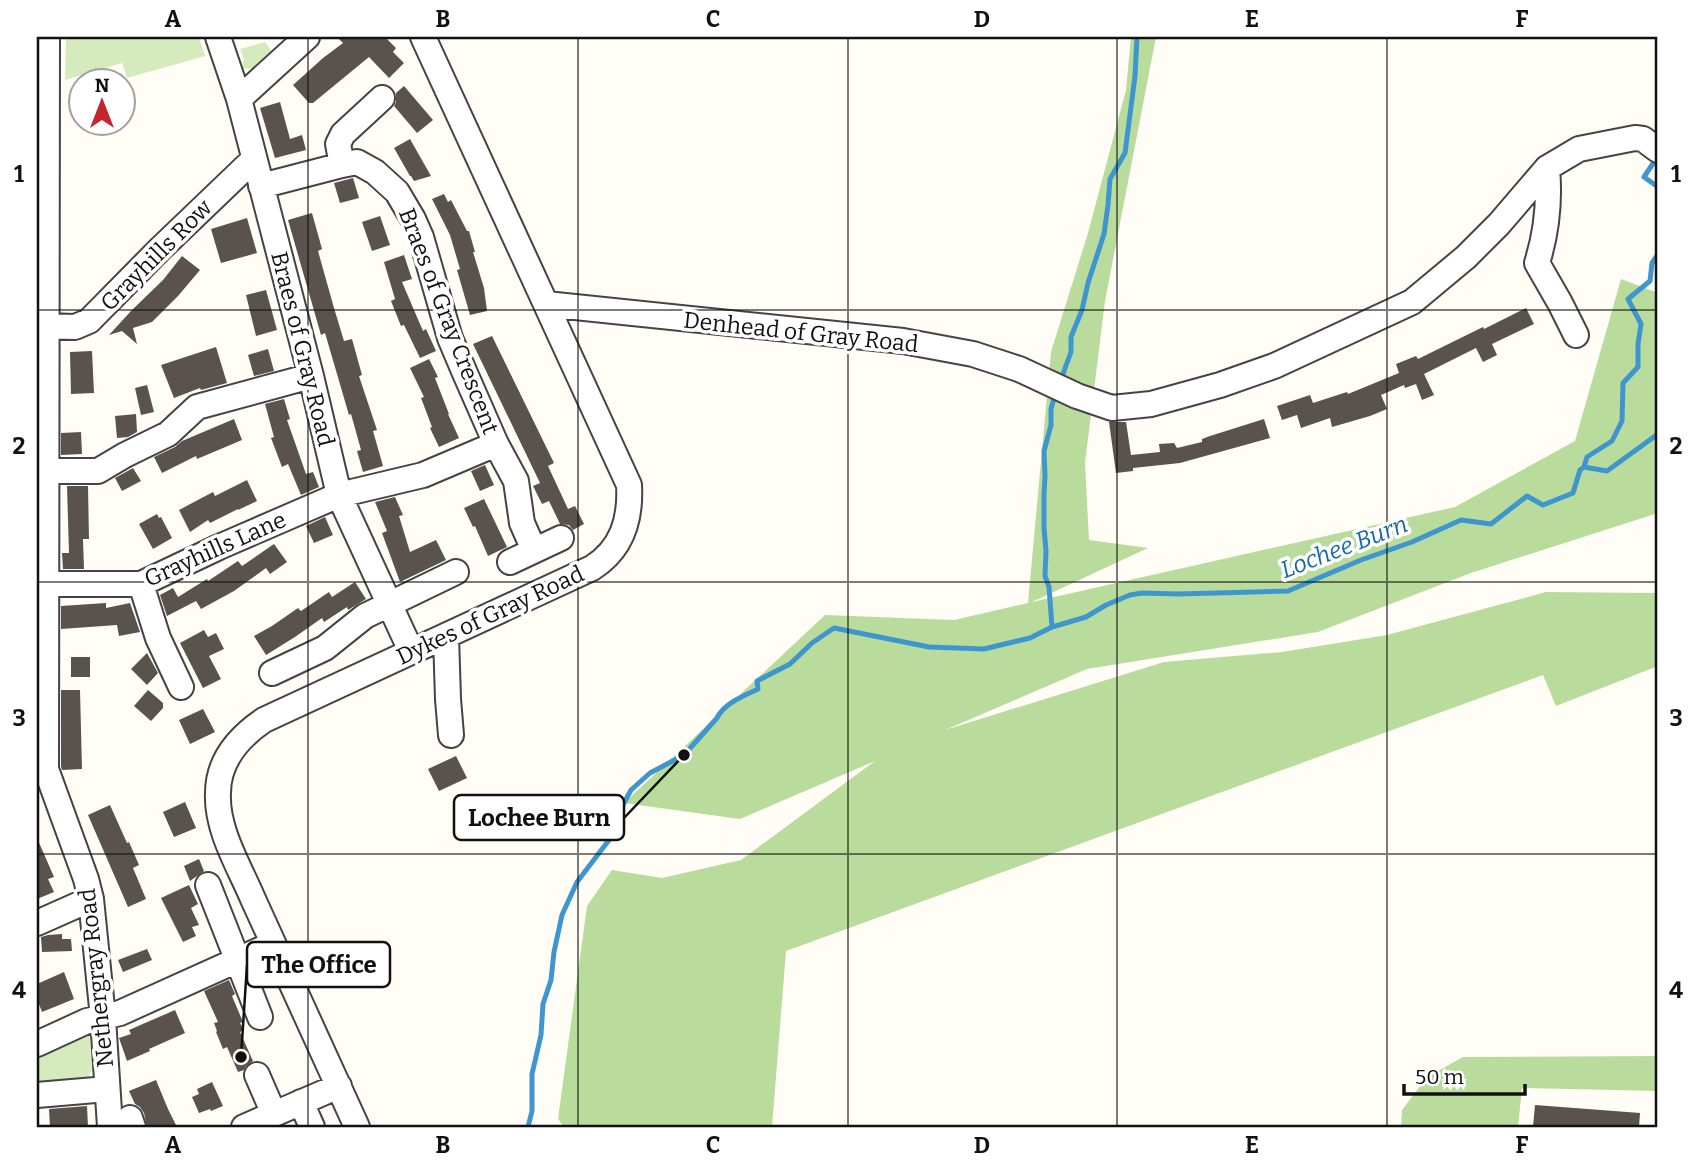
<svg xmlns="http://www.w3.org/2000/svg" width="1695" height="1164" font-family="Bitter,serif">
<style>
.green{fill:#d5ebbd}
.forest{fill:#b9dc9c}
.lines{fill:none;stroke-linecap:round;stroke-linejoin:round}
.stream{stroke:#3f96cf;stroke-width:5}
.building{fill:#5a524d}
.minor-casing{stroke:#444;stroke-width:28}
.minor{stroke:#fff;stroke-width:24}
.grid{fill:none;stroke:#111;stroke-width:2;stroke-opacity:0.55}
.labels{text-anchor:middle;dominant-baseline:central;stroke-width:7;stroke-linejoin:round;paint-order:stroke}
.street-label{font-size:23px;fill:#111;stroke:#fff}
.water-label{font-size:24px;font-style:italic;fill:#1768a6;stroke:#fff}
.leader{fill:none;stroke:#111;stroke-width:2.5}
.callout-dot{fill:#111;stroke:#fff;stroke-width:2.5}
.callout{fill:#fff;stroke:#111;stroke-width:2.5}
.callout-label{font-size:24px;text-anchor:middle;font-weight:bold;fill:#111}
.neatline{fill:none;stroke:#111;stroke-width:2.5}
.grid-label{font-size:23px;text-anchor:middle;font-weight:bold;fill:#111}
</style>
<rect width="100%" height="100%" fill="#fffdf5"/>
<path class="green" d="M 66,37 L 199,37 L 205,56 L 127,78 L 122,63 L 65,80 Z
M 265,42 L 273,53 C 263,61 255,72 242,68 L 244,59 L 240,49 Z
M 89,1028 L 92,1070 L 88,1077 L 37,1082 L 37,1053 Z"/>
<path class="forest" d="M 1131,37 L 1156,37 L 1105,301 L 1085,463 L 1089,540 L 1148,548 L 1032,602 L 1455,507 L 1575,441 L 1621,279 L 1658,293 L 1658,513 L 1471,573 L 1318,632 L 1087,669 L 945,730 L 1164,662 L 1282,652 L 1387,635 L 1546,592 L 1658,593 L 1658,666 L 1556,706 L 1543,675 L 786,951 L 772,1127 L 564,1127 L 558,1119 L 587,906 L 612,870 L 662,878 L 741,860 L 875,761 L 740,819 L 624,803 L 825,615 L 954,620 L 1028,603 L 1051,352 L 1088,233 L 1126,90 Z
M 1658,1056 L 1658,1091 L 1522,1088 L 1518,1127 L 1401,1127 L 1402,1110 L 1427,1077 L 1463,1057 Z"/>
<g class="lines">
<path class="stream" d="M 1658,156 L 1644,177 L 1658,187
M 1060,382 L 1071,352 L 1071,337 L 1082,310 L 1088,283 L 1104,234 L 1108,205 L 1110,179 L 1125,153 L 1135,76 L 1137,37
M 1584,467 L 1607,471 L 1658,434
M 1052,627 L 1049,587 L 1045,576 L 1046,551 L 1044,528 L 1044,496 L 1045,476 L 1044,451 L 1051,425 L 1051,409 L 1055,395
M 528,1127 L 532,1111 L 532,1074 L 541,1035 L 543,1004 L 551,980 L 554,952 L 562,915 L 577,882 L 609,840 L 618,814 L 631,790 L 650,773 L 684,755 L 717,718 C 724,703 744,696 758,689 L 757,681 L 790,664 L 812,643 L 834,628 L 929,647 L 984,649 L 1030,638 L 1052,627 L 1086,617 L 1106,605 L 1130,595 L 1142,593 L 1178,594 L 1288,591 L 1361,560 L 1412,542 L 1461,520 L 1491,524 L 1527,496 L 1543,505 L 1573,493 L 1580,470 L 1584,467 L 1587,457 L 1612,441 L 1622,421 L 1623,383 L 1638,367 L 1638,344 L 1641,324 L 1628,299 L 1650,281 L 1652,263 L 1658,254"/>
</g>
<path class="building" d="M 337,37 L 385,37 L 396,48 L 393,52 L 404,63 L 389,78 L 369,57 L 313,103 L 309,103 L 293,85 L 323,58 L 343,43 Z
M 404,86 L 433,120 L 417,133 L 394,106 L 396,102 L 396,93 Z
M 280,102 L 290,139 L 302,135 L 306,150 L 275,158 L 260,108 Z
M 410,139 L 431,176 L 414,181 L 411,176 L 410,176 L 394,148 Z
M 353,178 L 359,198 L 340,203 L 334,183 Z
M 444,194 L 448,202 L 451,200 L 467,231 L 469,231 L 475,252 L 473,252 L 484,288 L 487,311 L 470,315 L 457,270 L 460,269 L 450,235 L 432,199 Z
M 312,213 L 322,249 L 318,251 L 334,308 L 344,341 L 352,339 L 362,375 L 359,376 L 377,430 L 373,431 L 383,466 L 363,472 L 357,451 L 361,450 L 351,414 L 349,415 L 325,333 L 321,335 L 288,220 Z
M 380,216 L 390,245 L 372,251 L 362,222 Z
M 247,218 L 257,253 L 221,263 L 211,229 Z
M 404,255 L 412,279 L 402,282 L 423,331 L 426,329 L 436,351 L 420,358 L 404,325 L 401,326 L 391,301 L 395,299 L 384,262 Z
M 182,256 L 200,270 L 178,296 L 152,322 L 133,328 L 137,344 L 122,331 L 109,335 L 131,311 L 163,280 Z
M 266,290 L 277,330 L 256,336 L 246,295 Z
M 1526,308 L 1534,324 L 1492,344 L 1497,355 L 1483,362 L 1476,348 L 1424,374 L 1434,395 L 1422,400 L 1416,384 L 1405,388 L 1404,385 L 1381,395 L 1387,409 L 1370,416 L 1332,427 L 1330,418 L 1301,428 L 1297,415 L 1282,420 L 1277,406 L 1310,395 L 1313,403 L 1347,392 L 1348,394 L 1399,373 L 1396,364 L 1416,356 L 1418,359 L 1483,327 L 1484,329 Z
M 492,336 L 554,463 L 548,466 L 568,509 L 575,506 L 584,524 L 573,530 L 569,525 L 560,524 L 549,501 L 542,504 L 533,486 L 540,483 L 473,344 Z
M 216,347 L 227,383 L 201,390 L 200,388 L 174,398 L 161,365 Z
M 268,349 L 274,371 L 254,376 L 248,355 Z
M 92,351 L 94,393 L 71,394 L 70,352 Z
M 429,359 L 438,377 L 435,378 L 449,414 L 448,414 L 459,438 L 439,447 L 430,428 L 432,427 L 421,398 L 424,397 L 410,368 Z
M 147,385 L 154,412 L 141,415 L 135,388 Z
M 284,399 L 290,419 L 287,420 L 306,474 L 313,472 L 319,487 L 301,495 L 288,464 L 282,467 L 271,438 L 274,437 L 265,404 Z
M 136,414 L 137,432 L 128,437 L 117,438 L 115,416 Z
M 234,419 L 242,440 L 197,459 L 196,456 L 162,473 L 154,457 L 175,447 L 182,441 Z
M 1264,419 L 1270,438 L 1180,463 L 1133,468 L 1133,471 L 1116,473 L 1109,422 L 1126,422 L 1131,455 L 1160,452 L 1159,444 L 1174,443 L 1177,448 L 1202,442 L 1202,439 L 1210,436 Z
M 81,432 L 82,454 L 61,455 L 61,433 Z
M 485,465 L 494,485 L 480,491 L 471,471 Z
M 133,468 L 141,481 L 122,491 L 115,478 Z
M 247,480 L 257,501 L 238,510 L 238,509 L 210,523 L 208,520 L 190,532 L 179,510 L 213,492 L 215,496 Z
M 67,486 L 88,486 L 89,539 L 83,539 L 84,569 L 63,569 L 62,553 L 69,553 Z
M 395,497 L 403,515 L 399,516 L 410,552 L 436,540 L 446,560 L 400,582 L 382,533 L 387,531 L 375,502 Z
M 484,499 L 507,547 L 488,556 L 475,526 L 473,527 L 464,508 Z
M 157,514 L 159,518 L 161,517 L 172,538 L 153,549 L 139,524 Z
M 325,517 L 333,535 L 314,543 L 306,526 Z
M 274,544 L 287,562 L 270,574 L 266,568 L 234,591 L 201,609 L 196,601 L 167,616 L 160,595 L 173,588 L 178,597 L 207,579 L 208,581 L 238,561 L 242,566 Z
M 355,582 L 366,599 L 348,610 L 347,607 L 324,622 L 322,618 L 295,637 L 266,655 L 254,636 L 272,626 L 298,608 L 301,611 L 329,592 L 332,597 Z
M 106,603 L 106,608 L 130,603 L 140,632 L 119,636 L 117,625 L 61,629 L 61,606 Z
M 204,630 L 208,637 L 216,633 L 224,649 L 209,656 L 221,679 L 203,688 L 180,643 Z
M 147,653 L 158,673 L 147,685 L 131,669 Z
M 71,657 L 90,657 L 90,677 L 71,677 Z
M 61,690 L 80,690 L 82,769 L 62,770 L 61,766 Z
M 148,690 L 163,703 L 163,708 L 151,721 L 134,706 Z
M 203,709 L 215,732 L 190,744 L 179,720 Z
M 456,756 L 467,778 L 439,791 L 428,769 Z
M 185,802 L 196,828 L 174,837 L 163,812 Z
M 110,805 L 127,843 L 129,842 L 139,865 L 133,868 L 146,899 L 128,907 L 88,815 Z
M 37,838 L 54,877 L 48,879 L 54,892 L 37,899 Z
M 199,859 L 204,871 L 190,881 L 184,866 Z
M 189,885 L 198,904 L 191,908 L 199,925 L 192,927 L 196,936 L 183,942 L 161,898 Z
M 62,934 L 62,939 L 71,939 L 72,951 L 42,952 L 41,937 L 48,935 Z
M 147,949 L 152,960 L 123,972 L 118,960 Z
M 64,972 L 74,999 L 42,1012 L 37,999 L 37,984 Z
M 229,980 L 235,994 L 232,996 L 243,1022 L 240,1023 L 244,1030 L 240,1032 L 253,1061 L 246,1066 L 244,1070 L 238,1072 L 227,1047 L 223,1049 L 216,1032 L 217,1031 L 214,1023 L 218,1022 L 204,991 Z
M 175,1010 L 185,1033 L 149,1049 L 150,1051 L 127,1061 L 119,1038 L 131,1034 L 129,1030 Z
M 156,1080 L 168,1109 L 177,1127 L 147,1127 L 144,1113 L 140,1107 L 135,1104 L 129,1091 Z
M 212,1082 L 223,1106 L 211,1111 L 210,1109 L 199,1113 L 192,1097 L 199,1094 L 197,1089 Z
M 1535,1105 L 1640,1113 L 1639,1127 L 1533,1127 Z
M 87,1106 L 88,1127 L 50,1127 L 49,1109 Z"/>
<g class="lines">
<defs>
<path id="minor" d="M 47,37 L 46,769 L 86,879 L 91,899 L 103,1018 L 110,1127
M 218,37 L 239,99 L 311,376 L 339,495 L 411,651
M 239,99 L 307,37
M 342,165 L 338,144 L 343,134 L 382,98
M 1547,168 C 1550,201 1547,231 1537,263 L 1560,303 L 1576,335
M 261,186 L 342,165 L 357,162 L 375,172 L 397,192 L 413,219 L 421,237 L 450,338 L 464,371 L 496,444 L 516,481 L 522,523 L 534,550
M 546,304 L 903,341 L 973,354 L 1019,369 L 1077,396 L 1112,408 L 1151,404 L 1220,385 L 1274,366 L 1412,302 L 1466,257 L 1499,224 L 1547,168 L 1579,149 L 1635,138 L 1643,139 L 1658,150
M 47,326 L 75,327 L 89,321 L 159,250 L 254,159
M 46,471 L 98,471 L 125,455 L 168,434 L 197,407 L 311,376
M 510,562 L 561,538
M 45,584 L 141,584 L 219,547 L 339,495 L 423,475 L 496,444
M 141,584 L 158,638 L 181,687
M 446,636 L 448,699 L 451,735
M 272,673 L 325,648 L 365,616 L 456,572
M 208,885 L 260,1017
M 37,923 L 91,899
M 37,1044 L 87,1021 L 120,1013 L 273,944
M 257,1075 L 274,1114
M 37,1095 L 107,1089
M 301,1102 L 312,1127
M 130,1118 L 133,1127
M 244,1127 L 339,1086
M 357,1127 C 323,1051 287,975 253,899 C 239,866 216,829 218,793 C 218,761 239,737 264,720 L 592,568 C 622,549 631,520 629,485 L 423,37"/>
</defs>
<use href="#minor" class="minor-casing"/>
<use href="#minor" class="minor"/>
</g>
<path class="grid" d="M 308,37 L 308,1127M 578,37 L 578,1127M 848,37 L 848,1127M 1117,37 L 1117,1127M 1387,37 L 1387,1127M 37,310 L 1658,310M 37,582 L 1658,582M 37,854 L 1658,854"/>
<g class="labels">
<g class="street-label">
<text transform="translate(156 255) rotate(-45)">Grayhills Row</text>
<text transform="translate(449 321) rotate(69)">Braes of Gray Crescent</text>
<text transform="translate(801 332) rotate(6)">Denhead of Gray Road</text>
<text transform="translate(303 349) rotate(76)">Braes of Gray Road</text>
<text transform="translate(215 549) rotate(-24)">Grayhills Lane</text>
<text transform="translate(490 615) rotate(-25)">Dykes of Gray Road</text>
<text transform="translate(96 978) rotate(-96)">Nethergray Road</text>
</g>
<g class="water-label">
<text transform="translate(1344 547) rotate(-21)">Lochee Burn</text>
</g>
</g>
<path class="leader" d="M684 755L624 818M241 1057L247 965"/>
<g class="callout-dot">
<circle cx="684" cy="755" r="7"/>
<circle cx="241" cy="1057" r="7"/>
</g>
<g class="callout">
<rect x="454" y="795" width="170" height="45" rx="7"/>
<rect x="247" y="942" width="143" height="45" rx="7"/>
</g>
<g class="callout-label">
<text x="539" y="826">Lochee Burn</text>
<text x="319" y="973">The Office</text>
</g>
<rect width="1695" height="1164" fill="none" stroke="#ffffff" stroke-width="77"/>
<g transform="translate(102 102)"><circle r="33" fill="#ffffff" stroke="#a0a0a0" stroke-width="2"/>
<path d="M0-5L12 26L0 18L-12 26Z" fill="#c4262e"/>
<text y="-10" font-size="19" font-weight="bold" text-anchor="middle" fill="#111111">N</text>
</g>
<path d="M1404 1084v10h121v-10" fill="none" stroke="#111111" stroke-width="3.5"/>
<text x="1415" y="1084" font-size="21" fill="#111111" stroke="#ffffff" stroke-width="5" paint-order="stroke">50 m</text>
<rect x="38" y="38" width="1618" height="1088" class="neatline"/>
<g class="grid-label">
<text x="173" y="27">A</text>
<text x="443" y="27">B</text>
<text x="713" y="27">C</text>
<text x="982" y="27">D</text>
<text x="1252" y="27">E</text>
<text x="1522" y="27">F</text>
<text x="19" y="182">1</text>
<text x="1676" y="182">1</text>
<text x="19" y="454">2</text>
<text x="1676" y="454">2</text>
<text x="19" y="726">3</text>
<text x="1676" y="726">3</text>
<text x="19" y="998">4</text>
<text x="1676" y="998">4</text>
<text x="173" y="1153">A</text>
<text x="443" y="1153">B</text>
<text x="713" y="1153">C</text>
<text x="982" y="1153">D</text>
<text x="1252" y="1153">E</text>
<text x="1522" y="1153">F</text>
</g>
</svg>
